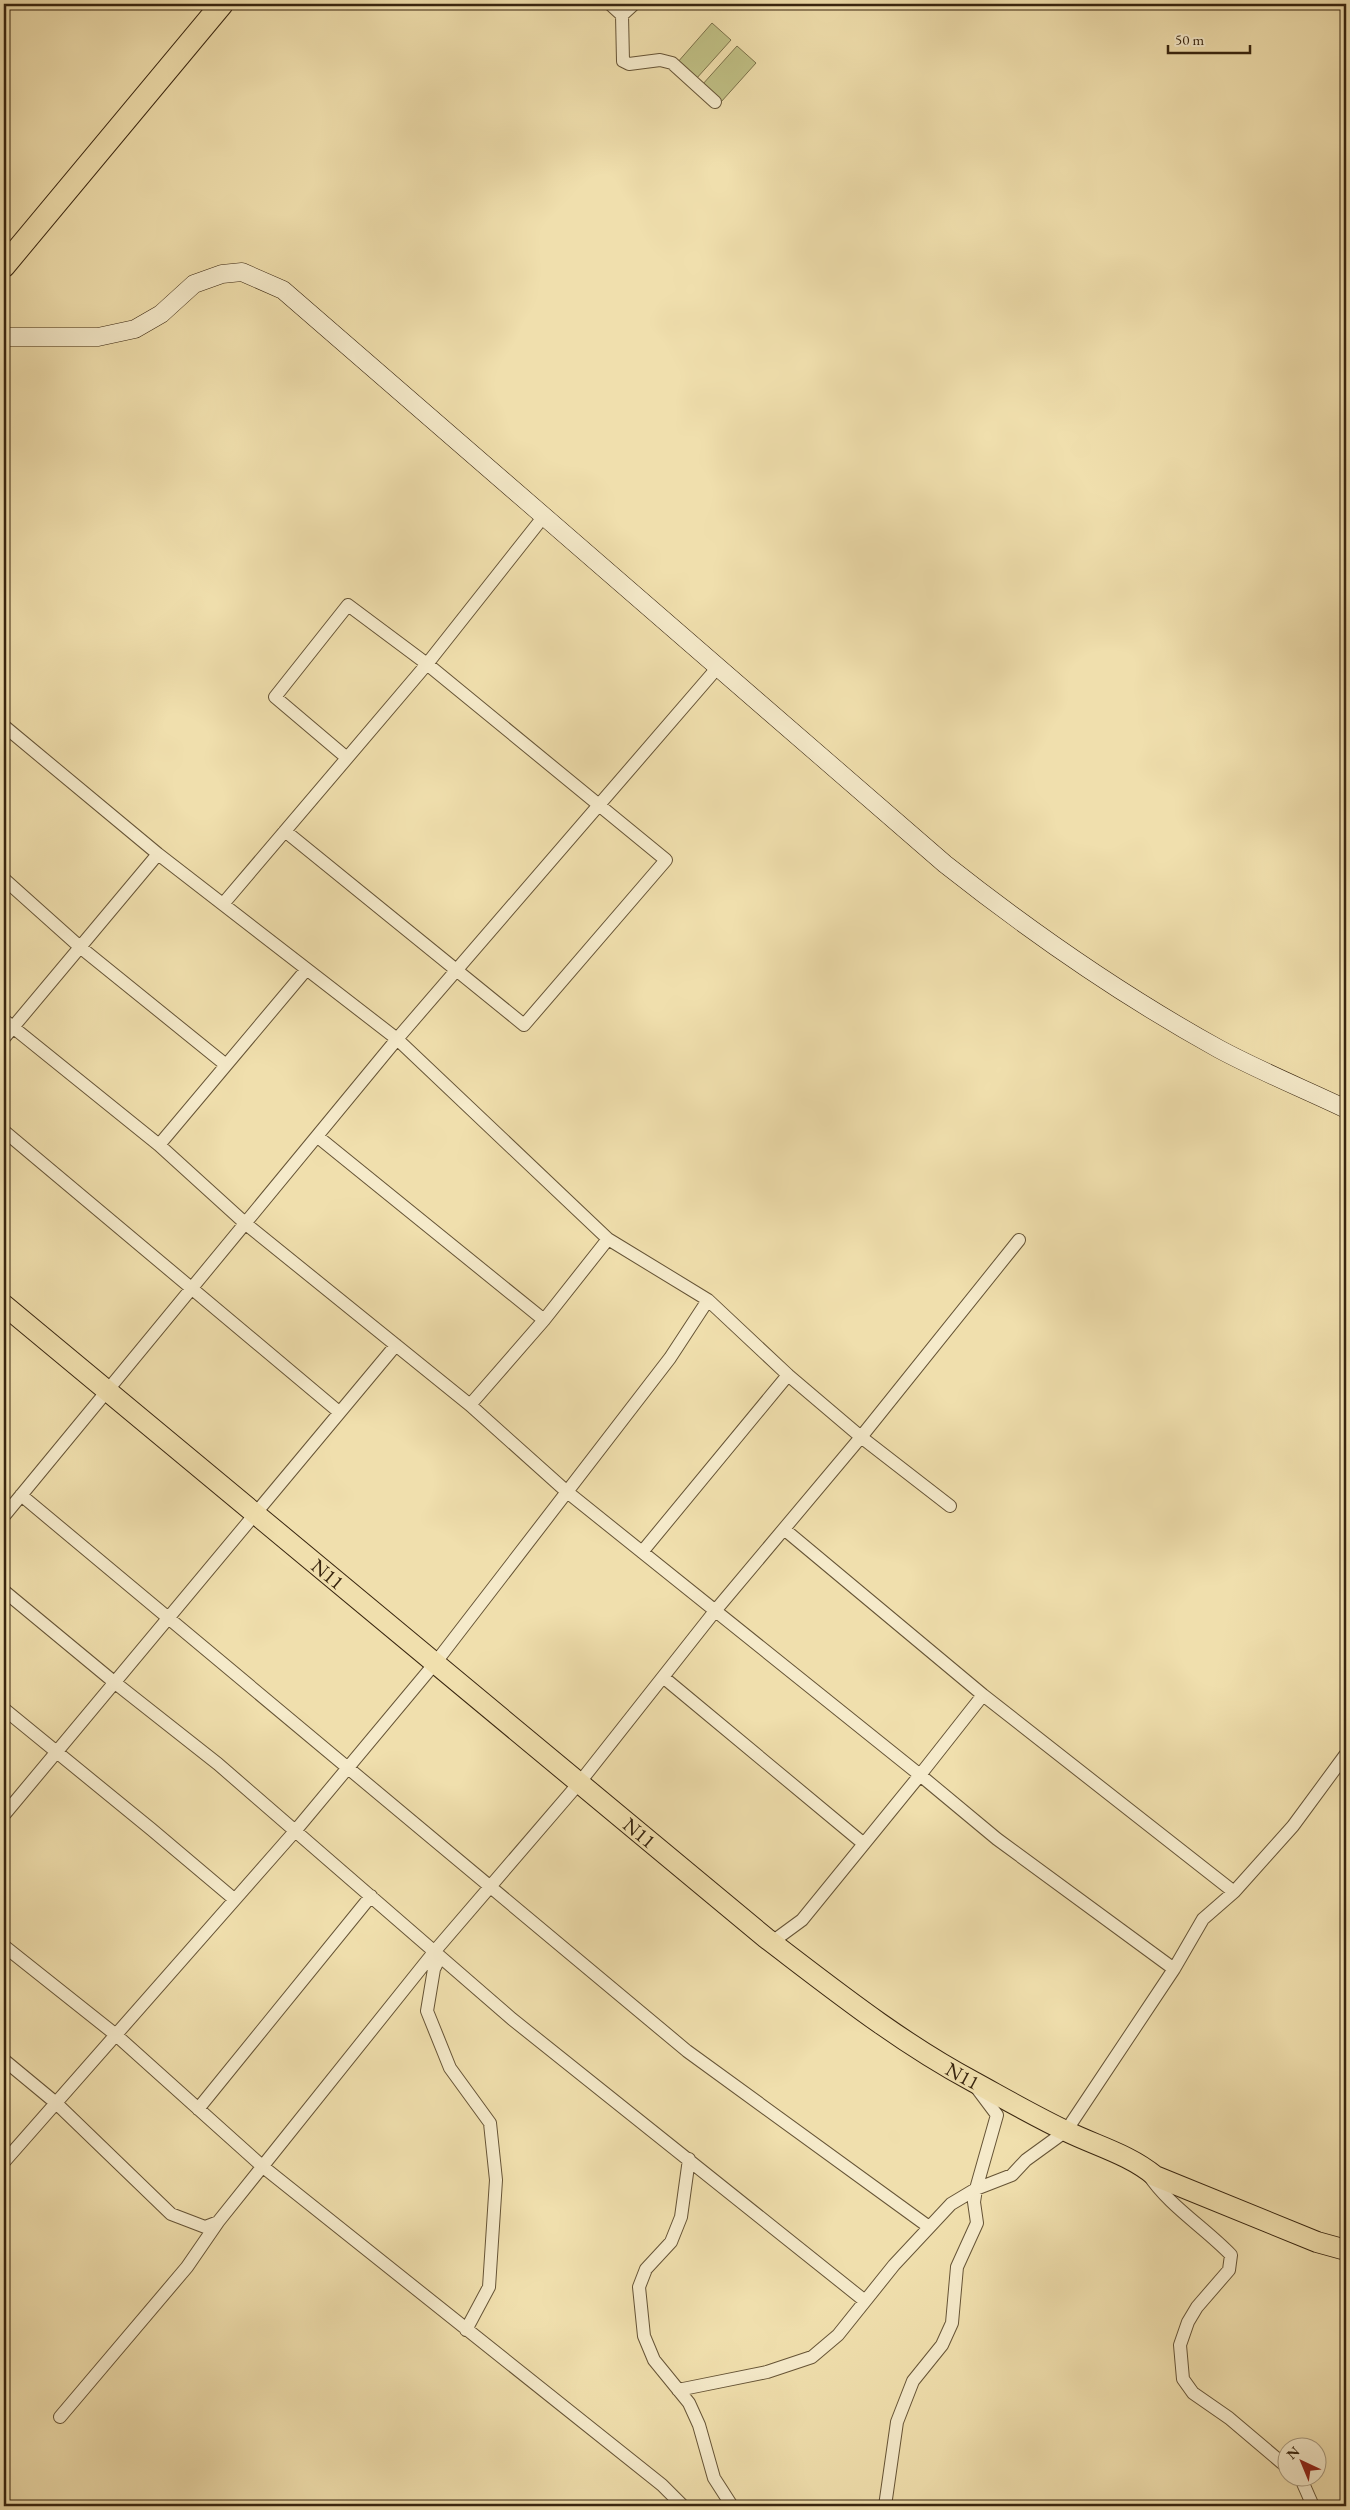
<svg xmlns="http://www.w3.org/2000/svg" width="1350" height="2510" font-family="'EB Garamond',serif">
<style>
.green{fill:#c0c085;stroke:#7c724a}
.lines{fill:none;stroke-linecap:round;stroke-linejoin:round}
.street-casing{stroke:#665436;stroke-width:14}
.secondary-casing{stroke:#38250f;stroke-width:19}
.primary-casing{stroke:#38250f;stroke-width:22}
.highway-casing{stroke:#38250f;stroke-width:24}
.street{stroke:#f5eaca;stroke-width:12}
.secondary{stroke:#f5eaca;stroke-width:18}
.primary{stroke:#f0dfad;stroke-width:20}
.highway{stroke:#f0dfad;stroke-width:22}
.labels{text-anchor:middle;dominant-baseline:central;stroke-width:4;stroke-linejoin:round;paint-order:stroke}
.street-label{font-size:20px;fill:#38250f;stroke:#f5eaca}
</style>
<rect width="100%" height="100%" fill="#f0dfad"/>
<filter id="stains"><feTurbulence type="fractalNoise" baseFrequency=".004" numOctaves="4"/><feColorMatrix values="0 0 0 0 .2 0 0 0 0 .09 0 0 0 0 .02 0 0 0 .5 -.17"/></filter>
<radialGradient id="worn" r=".72"><stop offset=".6" stop-color="#630" stop-opacity="0"/><stop offset="1" stop-color="#630" stop-opacity=".3"/></radialGradient>
<path class="green" d="M 712,23 L 731,40 L 696,79 L 677,63 Z
M 737,46 L 756,63 L 721,102 L 702,85 Z"/>
<g class="lines">
<defs>
<path id="street" d="M 610,4 L 622,15 L 623,61 L 629,64 L 660,60 L 672,63 L 715,102
M 622,15 L 634,4
M 4,726 L 158,854 L 397,1039 L 608,1239 L 708,1300 L 788,1375 L 861,1437 L 950,1506
M 285,831 L 524,1025 L 666,860 L 427,664 L 348,605 L 275,697 L 347,758
M 4,879 L 80,947 L 226,1065
M 223,904 L 427,664 L 544,516
M 4,1020 L 159,1145 L 246,1224 L 470,1405 L 566,1491 L 920,1775 L 983,1695
M 4,1038 L 158,854
M 4,1131 L 339,1412
M 318,1137 L 544,1320
M 159,1145 L 306,970
M 470,1405 L 544,1320 L 608,1239
M 21,1495 L 687,2051 L 929,2227
M 4,1516 L 397,1039 L 718,667
M 784,1529 L 983,1695 L 1234,1892
M 642,1552 L 788,1375
M 4,1591 L 114,1682 L 218,1764 L 512,2019 L 865,2301
M 663,1677 L 864,1844
M 4,1709 L 151,1829 L 234,1899
M 4,1815 L 396,1345
M 772,1942 L 802,1920 L 920,1775 L 997,1839 L 1174,1969
M 4,1946 L 116,2035 L 262,2166 L 662,2485 L 683,2506
M 440,1957 L 434,1969 L 427,2011 L 450,2068 L 490,2123 L 496,2180 L 489,2287 L 466,2330
M 4,2060 L 56,2103 L 171,2214 L 205,2227 L 218,2222
M 198,2109 L 371,1896
M 689,2159 L 681,2217 L 671,2242 L 646,2269 L 639,2287 L 644,2336 L 654,2360 L 689,2403 L 699,2425 L 714,2478 L 732,2506
M 4,2162 L 296,1830 L 436,1662 L 670,1358 L 708,1300
M 1148,2174 C 1169,2206 1204,2227 1231,2255 L 1229,2270 L 1197,2307 L 1188,2322 L 1180,2345 L 1183,2379 L 1193,2393 L 1229,2418 L 1288,2468
M 678,2390 L 767,2372 L 812,2357 L 838,2335 L 894,2265 L 951,2204 L 976,2189 L 1012,2175 L 1026,2160 L 1066,2131 L 1174,1969 L 1203,1919 L 1234,1892 L 1293,1826 L 1346,1754
M 60,2417 L 187,2267 L 218,2222 L 434,1952 L 580,1782 L 715,1611 L 861,1437 L 1019,1240
M 1298,2478 L 1302,2481 L 1313,2506
M 885,2506 L 897,2422 L 913,2381 L 942,2345 L 952,2323 L 957,2267 L 977,2223 L 974,2202 L 976,2189 L 997,2115 L 976,2087"/>
<path id="secondary" d="M 4,337 L 98,337 L 135,329 L 161,314 L 194,284 L 222,274 L 242,272 L 283,290 L 945,864 C 1031,932 1123,996 1219,1049 C 1260,1071 1304,1089 1346,1109"/>
<g id="primary">
<path id="s1" d="M 4,1305 L 766,1938 C 833,1989 899,2042 974,2082 C 1005,2099 1036,2117 1068,2132 C 1097,2146 1130,2155 1155,2176 L 1317,2242 L 1346,2250"/>
</g>
<path id="highway" d="M 4,266 L 222,4"/>
</defs>
<use href="#street" class="street-casing"/>
<use href="#secondary" class="secondary-casing"/>
<use href="#primary" class="primary-casing"/>
<use href="#highway" class="highway-casing"/>
<use href="#street" class="street"/>
<use href="#secondary" class="secondary"/>
<use href="#primary" class="primary"/>
<use href="#highway" class="highway"/>
</g>
<g class="labels">
<g class="street-label">
<text stroke="none"><textPath href="#s1" startOffset="421">N11</textPath></text>
<text stroke="none"><textPath href="#s1" startOffset="826">N11</textPath></text>
<text stroke="none"><textPath href="#s1" startOffset="1231">N11</textPath></text>
</g>
</g>
<rect width="1350" height="2510" fill="none" stroke="#f0dfad" stroke-width="20"/>
<rect x="5" y="5" width="1340" height="2500" fill="none" stroke="#38250f" stroke-width="2.5"/>
<rect x="10" y="10" width="1330" height="2490" fill="none" stroke="#38250f"/>
<g transform="translate(1302 2462) rotate(316)"><circle r="24" fill="#f5eaca" stroke="#a99b7f"/>
<path d="M0-4L9 19L0 12L-9 19Z" fill="#8f2418"/>
<text y="-8" font-size="14" font-weight="bold" text-anchor="middle" fill="#38250f">N</text>
</g>
<path d="M1168 45v8h82v-8" fill="none" stroke="#38250f" stroke-width="2.5"/>
<text x="1175" y="45" font-size="15" fill="#38250f" stroke="#f5eaca" stroke-width="4" paint-order="stroke">50 m</text>
<rect width="100%" height="100%" filter="url(#stains)"/>
<rect width="100%" height="100%" fill="url(#worn)"/>
</svg>
